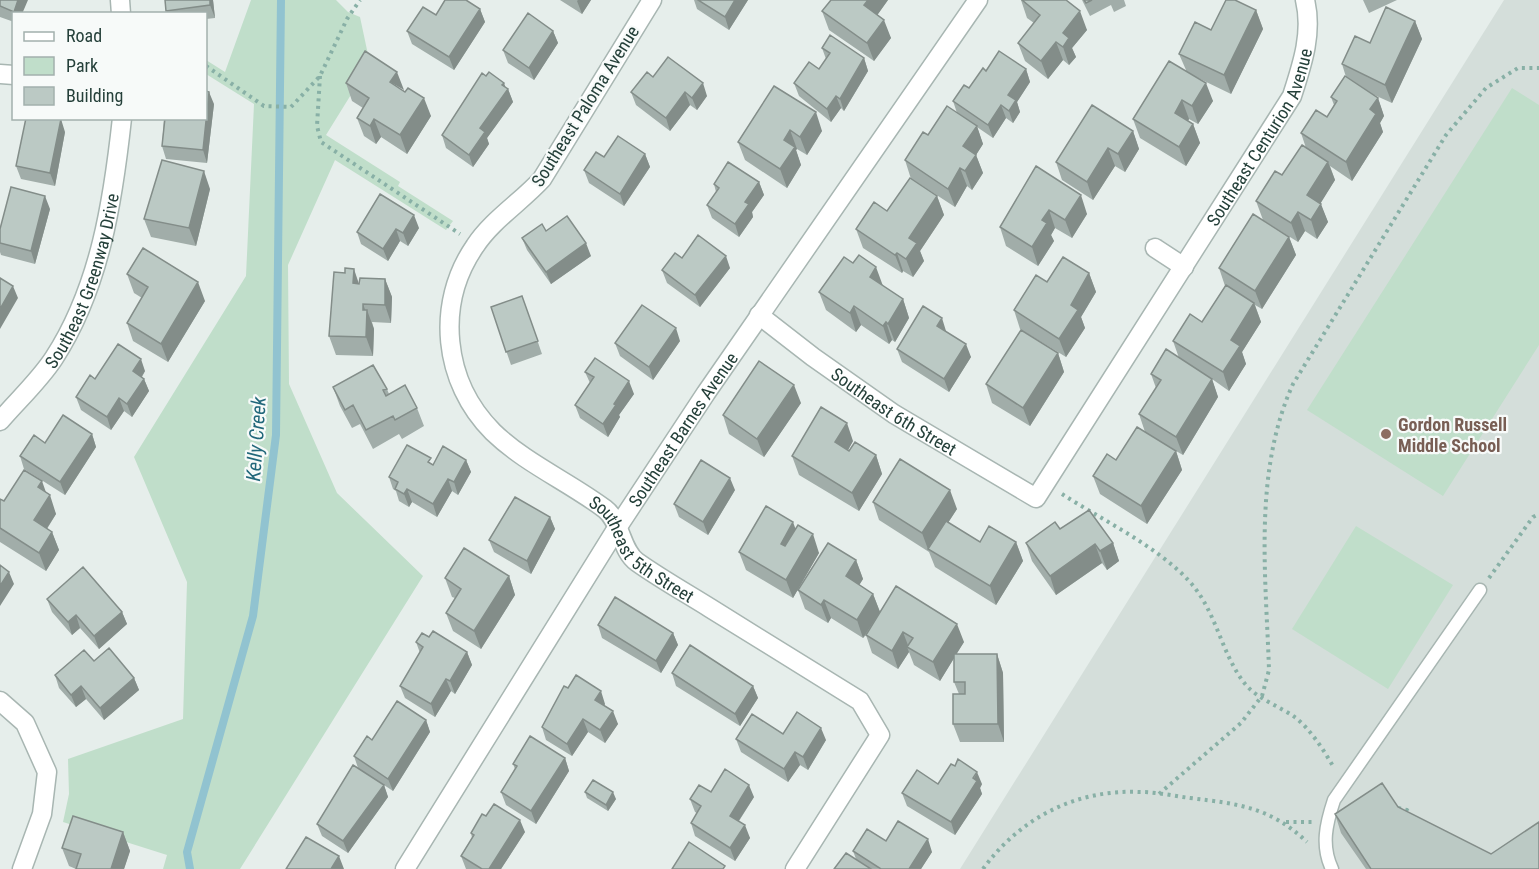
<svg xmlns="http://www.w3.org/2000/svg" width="1539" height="869" font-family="'Roboto Condensed',sans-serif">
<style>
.built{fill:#d4deda}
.green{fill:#c0deca}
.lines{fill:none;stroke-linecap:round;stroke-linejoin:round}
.stream{stroke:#91c3d0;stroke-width:8}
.service-casing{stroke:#a8b6b2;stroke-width:15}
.minor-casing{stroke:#a8b6b2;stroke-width:21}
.path{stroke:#88b0a6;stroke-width:4;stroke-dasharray:3 4.5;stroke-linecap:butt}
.service{stroke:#fff;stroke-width:12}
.minor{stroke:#fff;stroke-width:18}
.wall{fill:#a1ada9}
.shaded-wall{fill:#838d89}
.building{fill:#bbc9c4;stroke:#838d89;stroke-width:1.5}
.education-dot{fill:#8d6e63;stroke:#f7faf9;stroke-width:2}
.labels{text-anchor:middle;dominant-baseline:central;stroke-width:4.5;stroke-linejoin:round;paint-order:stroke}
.street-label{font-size:18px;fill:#25403a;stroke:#f7faf9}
.education-label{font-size:18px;font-weight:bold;fill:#785e54;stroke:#f7faf9;text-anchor:start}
.water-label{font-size:20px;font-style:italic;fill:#21677a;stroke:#f7faf9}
</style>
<rect width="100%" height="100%" fill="#e6eeeb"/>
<path class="built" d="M 1504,0 L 1539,0 L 1539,869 L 960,869 Z"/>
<path class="green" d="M 251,0 L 336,0 L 348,12 L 360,17 L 370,64 L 326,135 L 400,182 L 398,186 L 453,221 L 446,230 L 335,160 L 288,265 L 289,384 L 337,493 L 423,576 L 240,869 L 163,869 L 167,855 L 63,822 L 69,794 L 68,759 L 183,719 L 187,582 L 134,457 L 246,276 L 254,104 L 206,74 L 206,60 L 225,72 Z
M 1512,88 L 1539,105 L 1539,345 L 1443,496 L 1307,410 Z
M 1356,526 L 1453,585 L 1388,689 L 1292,629 Z"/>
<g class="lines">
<path class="stream" d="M 190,869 L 187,852 L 253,616 L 276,435 L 281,0"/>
<defs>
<path id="service" d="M 1332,869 C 1321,846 1326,824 1334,800 L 1480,590"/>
<g id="minor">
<path d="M 120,0 L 121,14"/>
<path id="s1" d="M 652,0 L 542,179 C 521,202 492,220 475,246 C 435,304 443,382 493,432 C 525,463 569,482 605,509 C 621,521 621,551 637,562 C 661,579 686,593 710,608 C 760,639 810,670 860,701 L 880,735 L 795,869"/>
<path d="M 0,74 L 14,75"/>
<path d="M 1155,248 L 1184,267"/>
<path id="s2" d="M 759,315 L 813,357 L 894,414 L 1036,498 L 1292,96 C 1302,65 1313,33 1305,0"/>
<path id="s3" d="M 0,421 C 17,401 39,381 54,358 C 100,287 113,201 122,118"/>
<path d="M 0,701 L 25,723 L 47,772 L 42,814 L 22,869"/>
<path id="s4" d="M 405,869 L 617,528 L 706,393 L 978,0"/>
</g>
</defs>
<use href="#service" class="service-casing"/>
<use href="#minor" class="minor-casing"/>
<path class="path" d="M 206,66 L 264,106 L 291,107 L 320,76 L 347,19 L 360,0
M 320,76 L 317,126 L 321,142 L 460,234
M 1062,494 C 1102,520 1157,546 1189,581 C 1217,611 1221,655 1246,685 C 1258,699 1281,707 1296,718 C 1311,730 1325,752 1334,768
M 1489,578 L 1533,517 L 1539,514
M 1159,794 L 1241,723 L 1262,696 L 1269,670 C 1266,576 1253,472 1293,384 L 1446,135 L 1486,88 L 1518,68 L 1539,68
M 1398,808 L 1407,810 L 1411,816
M 1286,822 L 1312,822
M 983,869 C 1020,818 1076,789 1140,792 C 1157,792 1174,796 1190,798 C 1239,804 1270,807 1307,842"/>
<use href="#service" class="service"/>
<use href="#minor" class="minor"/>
</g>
<path class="wall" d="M 0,0 L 22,14 L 14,14 L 14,22 L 0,17 Z
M 165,0 L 213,0 L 215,18 L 206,19 L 206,14 L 167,14 Z
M 560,0 L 591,0 L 582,14 Z
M 694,0 L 748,0 L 729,30 L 697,9 Z
M 888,0 L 877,15 L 891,38 L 874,61 L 829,30 L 822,11 Z
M 1021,0 L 1066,0 L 1087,30 L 1072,48 L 1076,57 L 1069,65 L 1063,60 L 1048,79 L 1025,61 L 1018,43 L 1034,23 L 1027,18 Z
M 1082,0 L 1124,0 L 1126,6 L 1114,12 L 1111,5 L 1090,16 Z
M 1363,0 L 1397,0 L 1369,13 Z
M 480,9 L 485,22 L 454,70 L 412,44 L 407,31 L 436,15 Z
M 1256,10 L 1263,29 L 1231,94 L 1196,77 L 1213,101 L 1198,124 L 1189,119 L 1188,121 L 1193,124 L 1200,143 L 1186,166 L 1140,138 L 1133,119 L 1186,70 L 1179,54 L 1211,30 Z
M 1415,21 L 1422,39 L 1392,103 L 1372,94 L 1378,98 L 1384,116 L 1380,123 L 1383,132 L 1352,181 L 1330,166 L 1335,180 L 1320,203 L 1328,222 L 1317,239 L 1305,231 L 1298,242 L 1263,220 L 1256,201 L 1282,175 L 1306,148 L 1301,133 L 1327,117 L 1334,105 L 1331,97 L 1346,77 L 1342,64 Z
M 553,31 L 558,43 L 534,80 L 508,63 L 503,50 Z
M 822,48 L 864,58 L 868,71 L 844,111 L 841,108 L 831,122 L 799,96 L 794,83 L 819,69 L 826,59 Z
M 1026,69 L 1030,82 L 1017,102 L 1020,112 L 1013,123 L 1006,118 L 993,138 L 977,127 L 983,144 L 976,155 L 983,173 L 972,190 L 967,186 L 955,207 L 912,179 L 937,196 L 944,215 L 920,251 L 924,261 L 913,277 L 903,271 L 902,273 L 863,248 L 856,229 L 887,211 L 911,179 L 905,160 L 928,135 L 957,113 L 953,101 L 969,88 L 986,71 Z
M 653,77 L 707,96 L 697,110 L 690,105 L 670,131 L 636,105 L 631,92 Z
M 346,83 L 403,90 L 431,116 L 407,154 L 381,137 L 376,144 L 364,136 L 357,118 L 363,108 L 352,101 Z
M 774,86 L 822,131 L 807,155 L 797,149 L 796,150 L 801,165 L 787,188 L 745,160 L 738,142 Z
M 506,88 L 508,89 L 513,102 L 487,138 L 489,144 L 473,167 L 446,148 L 442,135 Z
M 214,104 L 207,163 L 166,159 L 162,146 L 164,118 L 206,118 Z
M 1133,131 L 1139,149 L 1125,172 L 1115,166 L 1093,200 L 1062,180 L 1056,162 Z
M 65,132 L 55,186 L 21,179 L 16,166 Z
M 645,154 L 650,167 L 624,206 L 589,183 L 584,170 L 604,157 Z
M 1036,166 L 1087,214 L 1072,238 L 1055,228 L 1051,235 L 1054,241 L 1038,266 L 1006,246 L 1000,227 Z
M 759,182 L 764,195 L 752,212 L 753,217 L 739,237 L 712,218 L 707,205 L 716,192 L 714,184 Z
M 210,189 L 196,246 L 151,237 L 144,219 Z
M 50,209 L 35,264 L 1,255 L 0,252 L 0,229 Z
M 419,228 L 408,246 L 400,241 L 388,261 L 361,244 L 357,232 Z
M 546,231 L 591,256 L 551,284 L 527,250 L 522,238 Z
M 1289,237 L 1296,255 L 1262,309 L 1255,305 L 1261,322 L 1242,352 L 1246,364 L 1229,391 L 1212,379 L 1218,397 L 1183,455 L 1176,451 L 1182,470 L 1147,524 L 1100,494 L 1093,476 L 1116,460 L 1145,432 L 1139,414 L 1156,388 L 1151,374 L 1179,358 L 1173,341 L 1202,322 L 1225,286 L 1219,268 Z
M 682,258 L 730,268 L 700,307 L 667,283 L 662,270 Z
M 1089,273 L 1096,292 L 1081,317 L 1085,328 L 1066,357 L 1020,329 L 1014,310 L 1047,282 Z
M 127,274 L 205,301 L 168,362 L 133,341 L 127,323 L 142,298 L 134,293 Z
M 385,279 L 392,297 L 391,323 L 372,322 L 374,329 L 373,356 L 336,355 L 329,336 L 359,284 Z
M 883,286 L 903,299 L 909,318 L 895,342 L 892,340 L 889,344 L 861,325 L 856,332 L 826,310 L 819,292 Z
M 522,296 L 542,354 L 511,365 L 491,307 Z
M 946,331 L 946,332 L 971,357 L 949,392 L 902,362 L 897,349 Z
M 680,341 L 653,380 L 620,356 L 615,343 Z
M 1058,353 L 1064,372 L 1030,426 L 992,403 L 986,384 Z
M 145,371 L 142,377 L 144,379 L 149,391 L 132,417 L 124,411 L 111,430 L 81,410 L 76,397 L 95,379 Z
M 585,372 L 634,394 L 619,415 L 620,417 L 608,437 L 580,418 L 575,405 L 590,383 Z
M 333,387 L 387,389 L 389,394 L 417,408 L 424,426 L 402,439 L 399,434 L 373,449 L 360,424 L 352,428 L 340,406 Z
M 801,403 L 764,457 L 729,434 L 723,415 Z
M 92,434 L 96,447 L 65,495 L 24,469 L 20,456 L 45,443 Z
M 853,441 L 848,450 L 876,455 L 882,474 L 859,511 L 799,475 L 792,456 Z
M 466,460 L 471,472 L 458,495 L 452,491 L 437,517 L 412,502 L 409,507 L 399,501 L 396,491 L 393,489 L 389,477 L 433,464 Z
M 735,490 L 708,535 L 679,517 L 674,504 Z
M 46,493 L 56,514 L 47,529 L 52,532 L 59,550 L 46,571 L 0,542 L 0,499 L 4,501 Z
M 873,502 L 957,509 L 948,523 L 980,542 L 1016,542 L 1023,561 L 996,605 L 935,567 L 929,552 L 879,520 Z
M 550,517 L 555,529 L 531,574 L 494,552 L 489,540 Z
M 796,528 L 819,553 L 793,598 L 746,570 L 739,552 Z
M 1060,529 L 1113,543 L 1119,561 L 1107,570 L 1102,563 L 1056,595 L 1032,561 L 1026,543 Z
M 856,560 L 863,579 L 859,585 L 873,594 L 880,612 L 964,642 L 956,654 L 997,654 L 1003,673 L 1004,742 L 960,742 L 953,724 L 959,694 L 954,682 L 954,658 L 940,681 L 914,665 L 909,652 L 898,669 L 872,653 L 866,635 L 863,638 L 831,618 L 828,623 L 805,609 L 798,590 Z
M 509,576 L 515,595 L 481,649 L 453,631 L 446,613 L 455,598 L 452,597 L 445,578 Z
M 47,599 L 122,612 L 127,624 L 99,649 L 80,628 L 72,635 L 52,612 Z
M 598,625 L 673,633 L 678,645 L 661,673 L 602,638 Z
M 429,637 L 467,652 L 472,665 L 455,694 L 451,691 L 435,717 L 405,698 L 400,686 L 420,653 L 416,642 Z
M 94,661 L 134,678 L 139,690 L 104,720 L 86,699 L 76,707 L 59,688 L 55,675 Z
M 672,673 L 753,686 L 758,698 L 740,726 L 676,686 Z
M 568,688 L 605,704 L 604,706 L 618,724 L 605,743 L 588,732 L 572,756 L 546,740 L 542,727 Z
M 426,720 L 430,732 L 393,791 L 384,785 L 388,797 L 348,853 L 322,836 L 317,824 L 358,768 L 354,756 L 372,740 Z
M 783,734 L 826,740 L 808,770 L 800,765 L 788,782 L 741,752 L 736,739 Z
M 565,758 L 569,771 L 536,824 L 506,805 L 501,792 L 515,769 L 513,764 Z
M 938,784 L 982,784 L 980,788 L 982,794 L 955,835 L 907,806 L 902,793 Z
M 585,792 L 616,799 L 608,811 L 587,798 Z
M 711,792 L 754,797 L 739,821 L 750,838 L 735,861 L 695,836 L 691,823 L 697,813 L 695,812 L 690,799 Z
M 1398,807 L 1491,854 L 1539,869 L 1366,869 L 1341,833 L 1335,814 Z
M 486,816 L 525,832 L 501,869 L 466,869 L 461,856 L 472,838 L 471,833 Z
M 123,832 L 130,851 L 124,869 L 76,869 L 69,866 L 62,848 Z
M 886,841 L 932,852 L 921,869 L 834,869 L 856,859 L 853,851 Z"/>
<path class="shaded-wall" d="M 18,0 L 28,0 L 22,14 L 14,14 L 14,12 Z
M 210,0 L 213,0 L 215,18 L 210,5 Z
M 578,0 L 591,0 L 582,14 L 577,1 Z
M 735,0 L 748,0 L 729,30 L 725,17 Z
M 868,0 L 888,0 L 871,24 L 864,5 Z
M 480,9 L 485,22 L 454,70 L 449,57 Z
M 1256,10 L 1263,29 L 1231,94 L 1224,75 Z
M 1080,11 L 1087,30 L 1072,48 L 1076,57 L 1069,65 L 1063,47 L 1063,33 Z
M 884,20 L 891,38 L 874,61 L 867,43 Z
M 1415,21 L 1422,39 L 1392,103 L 1385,85 Z
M 553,31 L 558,43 L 534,80 L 529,68 Z
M 1056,42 L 1063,60 L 1048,79 L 1041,61 Z
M 864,58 L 868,71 L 844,111 L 840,99 Z
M 1026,69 L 1030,82 L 1017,102 L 1020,112 L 1013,123 L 1009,111 L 1008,95 Z
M 397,72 L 404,90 L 390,82 Z
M 504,83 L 507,91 L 508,89 L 513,102 L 487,138 L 489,144 L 473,167 L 469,155 L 480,128 L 502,85 Z
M 703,83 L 707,96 L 697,110 L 692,98 Z
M 1206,83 L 1213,101 L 1198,124 L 1192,106 Z
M 209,92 L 214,104 L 207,163 L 203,150 Z
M 685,92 L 690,105 L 670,131 L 666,118 Z
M 836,96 L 841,108 L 831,122 L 827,109 Z
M 424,98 L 431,116 L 407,154 L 400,135 Z
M 1378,98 L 1384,116 L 1380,123 L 1383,132 L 1352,181 L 1346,162 L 1370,109 Z
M 1182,100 L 1189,119 L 1182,131 L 1175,113 Z
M 1001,105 L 1006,118 L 993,138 L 988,125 Z
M 816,112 L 822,131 L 807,155 L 800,137 Z
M 61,119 L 65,132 L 55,186 L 50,173 Z
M 374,119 L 381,137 L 376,144 L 370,126 Z
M 1193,124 L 1200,143 L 1186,166 L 1179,147 Z
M 977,126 L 983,144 L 976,155 L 983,173 L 972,190 L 965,171 L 963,146 Z
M 790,130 L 797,149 L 796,150 L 801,165 L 787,188 L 780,169 L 784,140 Z
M 1133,131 L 1139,149 L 1125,172 L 1118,154 Z
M 1108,148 L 1115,166 L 1093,200 L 1087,182 Z
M 645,154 L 650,167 L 624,206 L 620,194 Z
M 1328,162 L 1335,180 L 1314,214 L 1307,195 Z
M 960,168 L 967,186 L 955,207 L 948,189 Z
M 204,171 L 210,189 L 196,246 L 189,228 Z
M 759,182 L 764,195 L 752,212 L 753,217 L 739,237 L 735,224 L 745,202 Z
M 1081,195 L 1087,214 L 1072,238 L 1065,220 Z
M 45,196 L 50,209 L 35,264 L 31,251 Z
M 937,196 L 944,215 L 920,251 L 924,261 L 913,277 L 906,259 L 909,238 Z
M 1321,204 L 1328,222 L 1317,239 L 1311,220 Z
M 1049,210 L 1055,228 L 1051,235 L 1054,241 L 1038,266 L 1032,247 L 1042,220 Z
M 1298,212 L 1305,231 L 1298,242 L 1291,223 Z
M 414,215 L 419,228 L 408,246 L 403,233 Z
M 396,229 L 400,241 L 388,261 L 383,249 Z
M 1289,237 L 1296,255 L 1262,309 L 1255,291 Z
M 586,243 L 591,256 L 551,284 L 546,272 Z
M 897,253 L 903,271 L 902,273 L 895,255 Z
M 726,256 L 730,268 L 700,307 L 695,295 Z
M 876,267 L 883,286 L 870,277 Z
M 354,269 L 360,287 L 353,283 Z
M 1089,273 L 1096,292 L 1081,317 L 1085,328 L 1066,357 L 1059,339 L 1071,305 Z
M 385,279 L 392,297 L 391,323 L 385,305 Z
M 198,282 L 205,301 L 168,362 L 161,344 Z
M 13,286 L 18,298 L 0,329 L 0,309 Z
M 903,299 L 909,318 L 895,342 L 888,324 Z
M 1254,303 L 1261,322 L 1242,352 L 1246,364 L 1229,391 L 1223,372 L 1231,340 Z
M 363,304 L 367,315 L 367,310 L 374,329 L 373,356 L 366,337 L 363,310 Z
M 854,306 L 861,325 L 856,332 L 850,313 Z
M 942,318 L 946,331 L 942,339 L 937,326 Z
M 886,322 L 892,340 L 889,344 L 883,326 Z
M 676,328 L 680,341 L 653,380 L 649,367 Z
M 966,344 L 971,357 L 949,392 L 944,379 Z
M 1058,353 L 1064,372 L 1030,426 L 1023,408 Z
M 141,359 L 145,371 L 137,384 L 133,371 Z
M 144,379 L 149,391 L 132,417 L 127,404 Z
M 1212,379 L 1218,397 L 1183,455 L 1176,437 Z
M 629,381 L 634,394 L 619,415 L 620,417 L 608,437 L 603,424 L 614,404 Z
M 794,385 L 801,403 L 764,457 L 757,439 Z
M 119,398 L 124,411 L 111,430 L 107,417 Z
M 847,423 L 853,441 L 842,461 L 835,442 Z
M 92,434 L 96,447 L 65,495 L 60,482 Z
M 1176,451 L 1182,470 L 1147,524 L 1141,506 Z
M 876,455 L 882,474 L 859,511 L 852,493 Z
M 466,460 L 471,472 L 458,495 L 454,482 Z
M 730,478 L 735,490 L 708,535 L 703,522 Z
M 448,479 L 452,491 L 437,517 L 433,504 Z
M 42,481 L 48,498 L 50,495 L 56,514 L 40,539 L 34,520 L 38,487 Z
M 407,489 L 412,502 L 409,507 L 404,494 Z
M 950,490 L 957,509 L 930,550 L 928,549 L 929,552 L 922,533 Z
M 550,517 L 555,529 L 531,574 L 527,561 Z
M 793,522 L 800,541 L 787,562 L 781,544 Z
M 52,532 L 59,550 L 46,571 L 39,553 Z
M 813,534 L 819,553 L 793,598 L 786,580 Z
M 1016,542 L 1023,561 L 996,605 L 990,586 Z
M 1113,543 L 1119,561 L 1107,570 L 1100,551 Z
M 1095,544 L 1102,563 L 1056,595 L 1050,576 Z
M 856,560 L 863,579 L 853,595 L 846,576 Z
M 9,572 L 14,584 L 0,606 L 0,586 Z
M 509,576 L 515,595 L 481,649 L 474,631 Z
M 873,594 L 880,612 L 863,638 L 857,620 Z
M 824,600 L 831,618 L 828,623 L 821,605 Z
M 122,612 L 127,624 L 99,649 L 94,636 Z
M 76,615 L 80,628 L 72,635 L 68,622 Z
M 957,624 L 964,642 L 940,681 L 933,662 Z
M 903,632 L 909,648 L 907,647 L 909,652 L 898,669 L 892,651 Z
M 673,633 L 678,645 L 661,673 L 656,661 Z
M 467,652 L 472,665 L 455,694 L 450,681 Z
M 997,654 L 1003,673 L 1004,742 L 998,724 Z
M 134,678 L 139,690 L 104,720 L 100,708 Z
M 446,679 L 451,691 L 435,717 L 431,704 Z
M 81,686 L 86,699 L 76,707 L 71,695 Z
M 753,686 L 758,698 L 740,726 L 735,714 Z
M 601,691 L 605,704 L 599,713 L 595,700 Z
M 613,711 L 618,724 L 605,743 L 600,730 Z
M 583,719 L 588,732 L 572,756 L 567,744 Z
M 426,720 L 430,732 L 393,791 L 388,779 Z
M 821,728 L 826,740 L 808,770 L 803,757 Z
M 795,752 L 800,765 L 788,782 L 784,769 Z
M 565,758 L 569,771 L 536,824 L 531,811 Z
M 977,772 L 982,784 L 980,788 L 982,794 L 955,835 L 951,822 Z
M 384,785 L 388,797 L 348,853 L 343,841 Z
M 749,785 L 754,797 L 734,828 L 730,816 Z
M 613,792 L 616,799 L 608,811 L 606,805 Z
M 520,820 L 525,832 L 501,869 L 489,869 Z
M 745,825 L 750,838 L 735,861 L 730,848 Z
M 123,832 L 130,851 L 124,869 L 111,869 Z
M 928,839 L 932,852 L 921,869 L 909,869 Z
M 339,856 L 344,869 L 331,869 Z"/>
<path class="building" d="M 0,0 L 18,0 L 14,12 L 0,6 Z
M 165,0 L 210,0 L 210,5 L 166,11 Z
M 445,0 L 466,0 L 480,9 L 449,57 L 407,31 L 423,7 L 436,15 Z
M 698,0 L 735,0 L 725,17 Z
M 831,0 L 868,0 L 864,5 L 884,20 L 867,43 L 822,11 Z
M 1022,0 L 1066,0 L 1080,11 L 1063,33 L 1069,38 L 1063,47 L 1056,42 L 1041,61 L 1018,43 L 1040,15 Z
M 1084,0 L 1092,0 L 1086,3 Z
M 1226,0 L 1235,0 L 1256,10 L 1224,75 L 1179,54 L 1195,22 L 1211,30 Z
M 1386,7 L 1415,21 L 1385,85 L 1342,64 L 1355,36 L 1370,43 Z
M 528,13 L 553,31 L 529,68 L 503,50 Z
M 830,35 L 864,58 L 840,99 L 836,96 L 827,109 L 794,83 L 809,62 L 819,69 L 830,53 L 822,48 Z
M 365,51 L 397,72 L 390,82 L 405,92 L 408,88 L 424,98 L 400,135 L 374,119 L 370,126 L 357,118 L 369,98 L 346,83 Z
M 999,51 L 1026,69 L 1008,95 L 1016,100 L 1009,111 L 1001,105 L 988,125 L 953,101 L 964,85 L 969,88 L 983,68 L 986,71 Z
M 668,57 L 703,83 L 692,98 L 685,92 L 666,118 L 631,92 L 647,72 L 653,77 Z
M 1169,61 L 1206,83 L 1192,106 L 1182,100 L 1175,113 L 1193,124 L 1179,147 L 1133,119 Z
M 489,72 L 504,83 L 502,85 L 508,89 L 480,128 L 485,132 L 469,155 L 442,135 L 482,73 L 486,76 Z
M 1345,76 L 1378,98 L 1370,109 L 1376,114 L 1346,162 L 1301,133 L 1316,110 L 1327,117 L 1337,101 L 1331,97 Z
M 774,86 L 816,112 L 800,137 L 790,130 L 784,140 L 795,147 L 780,169 L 738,142 Z
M 206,91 L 209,92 L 203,150 L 162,146 L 165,118 L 206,118 Z
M 1092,105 L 1133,131 L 1118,154 L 1108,148 L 1087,182 L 1056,162 Z
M 947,106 L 977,126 L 963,146 L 976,155 L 965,171 L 960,168 L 948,189 L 905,160 L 923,132 L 928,135 Z
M 26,118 L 61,119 L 50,173 L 16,166 Z
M 618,136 L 645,154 L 620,194 L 584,170 L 596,152 L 604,157 Z
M 1302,145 L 1328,162 L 1307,195 L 1321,204 L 1311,220 L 1298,212 L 1291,223 L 1256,201 L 1275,171 L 1282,175 Z
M 162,160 L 204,171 L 189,228 L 144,219 Z
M 728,162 L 759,182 L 745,202 L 749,204 L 735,224 L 707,205 L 719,188 L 714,184 Z
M 1036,166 L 1081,195 L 1065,220 L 1049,210 L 1042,220 L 1047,223 L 1032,247 L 1000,227 Z
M 910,178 L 937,196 L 909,238 L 917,243 L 906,259 L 897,253 L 895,255 L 856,229 L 874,202 L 887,211 Z
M 11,187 L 45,196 L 31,251 L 0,243 L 0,229 Z
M 380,194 L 414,215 L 403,233 L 396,229 L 383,249 L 357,232 Z
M 1253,214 L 1289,237 L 1255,291 L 1219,268 Z
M 567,216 L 586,243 L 546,272 L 522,238 L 542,224 L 546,231 Z
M 698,235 L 726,256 L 695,295 L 662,270 L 675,253 L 682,258 Z
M 143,248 L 198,282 L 161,344 L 127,323 L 148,287 L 127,274 Z
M 859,255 L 876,267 L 870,277 L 903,299 L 888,324 L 886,322 L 883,326 L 854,306 L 850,313 L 819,292 L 844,257 L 853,263 Z
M 1063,257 L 1089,273 L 1071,305 L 1078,310 L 1059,339 L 1014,310 L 1036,275 L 1047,282 Z
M 345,268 L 354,269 L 353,283 L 359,284 L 360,278 L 385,279 L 385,305 L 363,304 L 363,310 L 367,310 L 366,337 L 329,336 L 334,272 L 345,273 Z
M 0,278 L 13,286 L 0,309 Z
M 1226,285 L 1254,303 L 1231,340 L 1240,346 L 1223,372 L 1173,341 L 1190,314 L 1202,322 Z
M 522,296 L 538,341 L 506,352 L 491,307 Z
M 642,305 L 676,328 L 649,367 L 615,343 Z
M 923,306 L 942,318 L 937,326 L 966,344 L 944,379 L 897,349 Z
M 1021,330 L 1058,353 L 1023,408 L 986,384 Z
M 118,344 L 141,359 L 133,371 L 144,379 L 127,404 L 119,398 L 107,417 L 76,397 L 90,375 L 95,379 Z
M 1166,349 L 1212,379 L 1176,437 L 1139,414 L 1161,380 L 1151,374 Z
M 595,358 L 629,381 L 614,404 L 616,405 L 603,424 L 575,405 L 594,377 L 585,372 Z
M 759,361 L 794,385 L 757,439 L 723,415 Z
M 373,365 L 387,389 L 383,390 L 386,396 L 405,385 L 417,408 L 395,420 L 393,416 L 366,430 L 353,405 L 345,410 L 333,387 Z
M 821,407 L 847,423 L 835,442 L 849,451 L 855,442 L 876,455 L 852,493 L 792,456 Z
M 63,415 L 92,434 L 60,482 L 20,456 L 34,435 L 45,443 Z
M 1137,427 L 1176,451 L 1141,506 L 1093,476 L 1107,454 L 1116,460 Z
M 407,445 L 431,458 L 428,462 L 433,465 L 443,446 L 466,460 L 454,482 L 448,479 L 433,504 L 407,489 L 404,494 L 395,489 L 398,482 L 389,477 Z
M 900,459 L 950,490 L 922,533 L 873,502 Z
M 701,460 L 730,478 L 703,522 L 674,504 Z
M 24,470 L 42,481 L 38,487 L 50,495 L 34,520 L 52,532 L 39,553 L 0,528 L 0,499 L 4,501 Z
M 515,497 L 550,517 L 527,561 L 489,540 Z
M 766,506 L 793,522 L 781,544 L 785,546 L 798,525 L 813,534 L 786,580 L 739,552 Z
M 1089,510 L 1113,543 L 1100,551 L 1095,544 L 1050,576 L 1026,543 L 1055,522 L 1060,529 Z
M 946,521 L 980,542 L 989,526 L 1016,542 L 990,586 L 928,549 Z
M 828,543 L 856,560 L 846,576 L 873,594 L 857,620 L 824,600 L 821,605 L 798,590 Z
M 464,548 L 509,576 L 474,631 L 446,613 L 461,589 L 445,578 Z
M 0,565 L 9,572 L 0,586 Z
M 83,567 L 122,612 L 94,636 L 76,615 L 68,622 L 47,599 Z
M 896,586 L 957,624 L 933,662 L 907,647 L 913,638 L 903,632 L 892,651 L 866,635 Z
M 615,597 L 673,633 L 656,661 L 598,625 Z
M 433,631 L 467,652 L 450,681 L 446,679 L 431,704 L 400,686 L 423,647 L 416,642 L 422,633 L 429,637 Z
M 690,645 L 753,686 L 735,714 L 672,673 Z
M 109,648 L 134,678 L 100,708 L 81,686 L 71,695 L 55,675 L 84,650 L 94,661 Z
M 954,654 L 997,654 L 998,724 L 953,724 L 953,694 L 965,694 L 965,682 L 954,682 Z
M 576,675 L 601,691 L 595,700 L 613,711 L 600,730 L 583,719 L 567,744 L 542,727 L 564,686 L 568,688 Z
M 397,701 L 426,720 L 388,779 L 354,756 L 367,736 L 372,740 Z
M 797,712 L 821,728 L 803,757 L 795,752 L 784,769 L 736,739 L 752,714 L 783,734 Z
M 530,736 L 565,758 L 531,811 L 501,792 L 517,766 L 513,764 Z
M 958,759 L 977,772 L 973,778 L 977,781 L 951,822 L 902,793 L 917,770 L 938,784 L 951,764 L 955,766 Z
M 353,765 L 384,785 L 343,841 L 317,824 Z
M 725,769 L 749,785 L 730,816 L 745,825 L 730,848 L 691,823 L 701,806 L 690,799 L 699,785 L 711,792 Z
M 593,780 L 613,792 L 606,805 L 585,792 Z
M 1382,783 L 1398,807 L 1491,854 L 1539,822 L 1539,869 L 1371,869 L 1335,814 Z
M 494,804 L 520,820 L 489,869 L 482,869 L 461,856 L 474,835 L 471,833 L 482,814 L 486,816 Z
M 73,816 L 123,832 L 111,869 L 76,869 L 81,854 L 62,848 Z
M 898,821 L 928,839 L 909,869 L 881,869 L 853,851 L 867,829 L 886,841 Z
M 306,837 L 339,856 L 331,869 L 286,869 Z
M 689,842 L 725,866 L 723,869 L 672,869 Z
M 846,853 L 871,869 L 834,869 Z"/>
<circle class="education-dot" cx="1386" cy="434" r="6"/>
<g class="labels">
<g class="street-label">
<text transform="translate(585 106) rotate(-58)">Southeast Paloma Avenue</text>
<text stroke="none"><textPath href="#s2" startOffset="758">Southeast Centurion Avenue</textPath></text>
<text stroke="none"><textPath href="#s3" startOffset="166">Southeast Greenway Drive</textPath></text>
<text stroke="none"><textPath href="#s2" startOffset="166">Southeast 6th Street</textPath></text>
<text stroke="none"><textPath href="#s4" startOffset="520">Southeast Barnes Avenue</textPath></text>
<text stroke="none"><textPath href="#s1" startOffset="700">Southeast 5th Street</textPath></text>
</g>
<g class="education-label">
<text x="1398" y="424">Gordon Russell<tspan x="1398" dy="21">Middle School</tspan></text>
</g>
<g class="water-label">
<text transform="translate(256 439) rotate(-86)">Kelly Creek</text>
</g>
</g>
<rect x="12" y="12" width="195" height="108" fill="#f7faf9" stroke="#a3b0ad" stroke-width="1.5"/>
<rect x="24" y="32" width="30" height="9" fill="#ffffff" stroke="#a3b0ad" stroke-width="1.5"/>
<text x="66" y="42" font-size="18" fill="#25403a">Road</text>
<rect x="24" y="57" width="30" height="18" fill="#c0deca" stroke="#a3b0ad" stroke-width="1.5"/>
<text x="66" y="72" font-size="18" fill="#25403a">Park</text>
<rect x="24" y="87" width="30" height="18" fill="#bbc9c4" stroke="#a3b0ad" stroke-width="1.5"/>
<text x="66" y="102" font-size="18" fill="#25403a">Building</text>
</svg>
